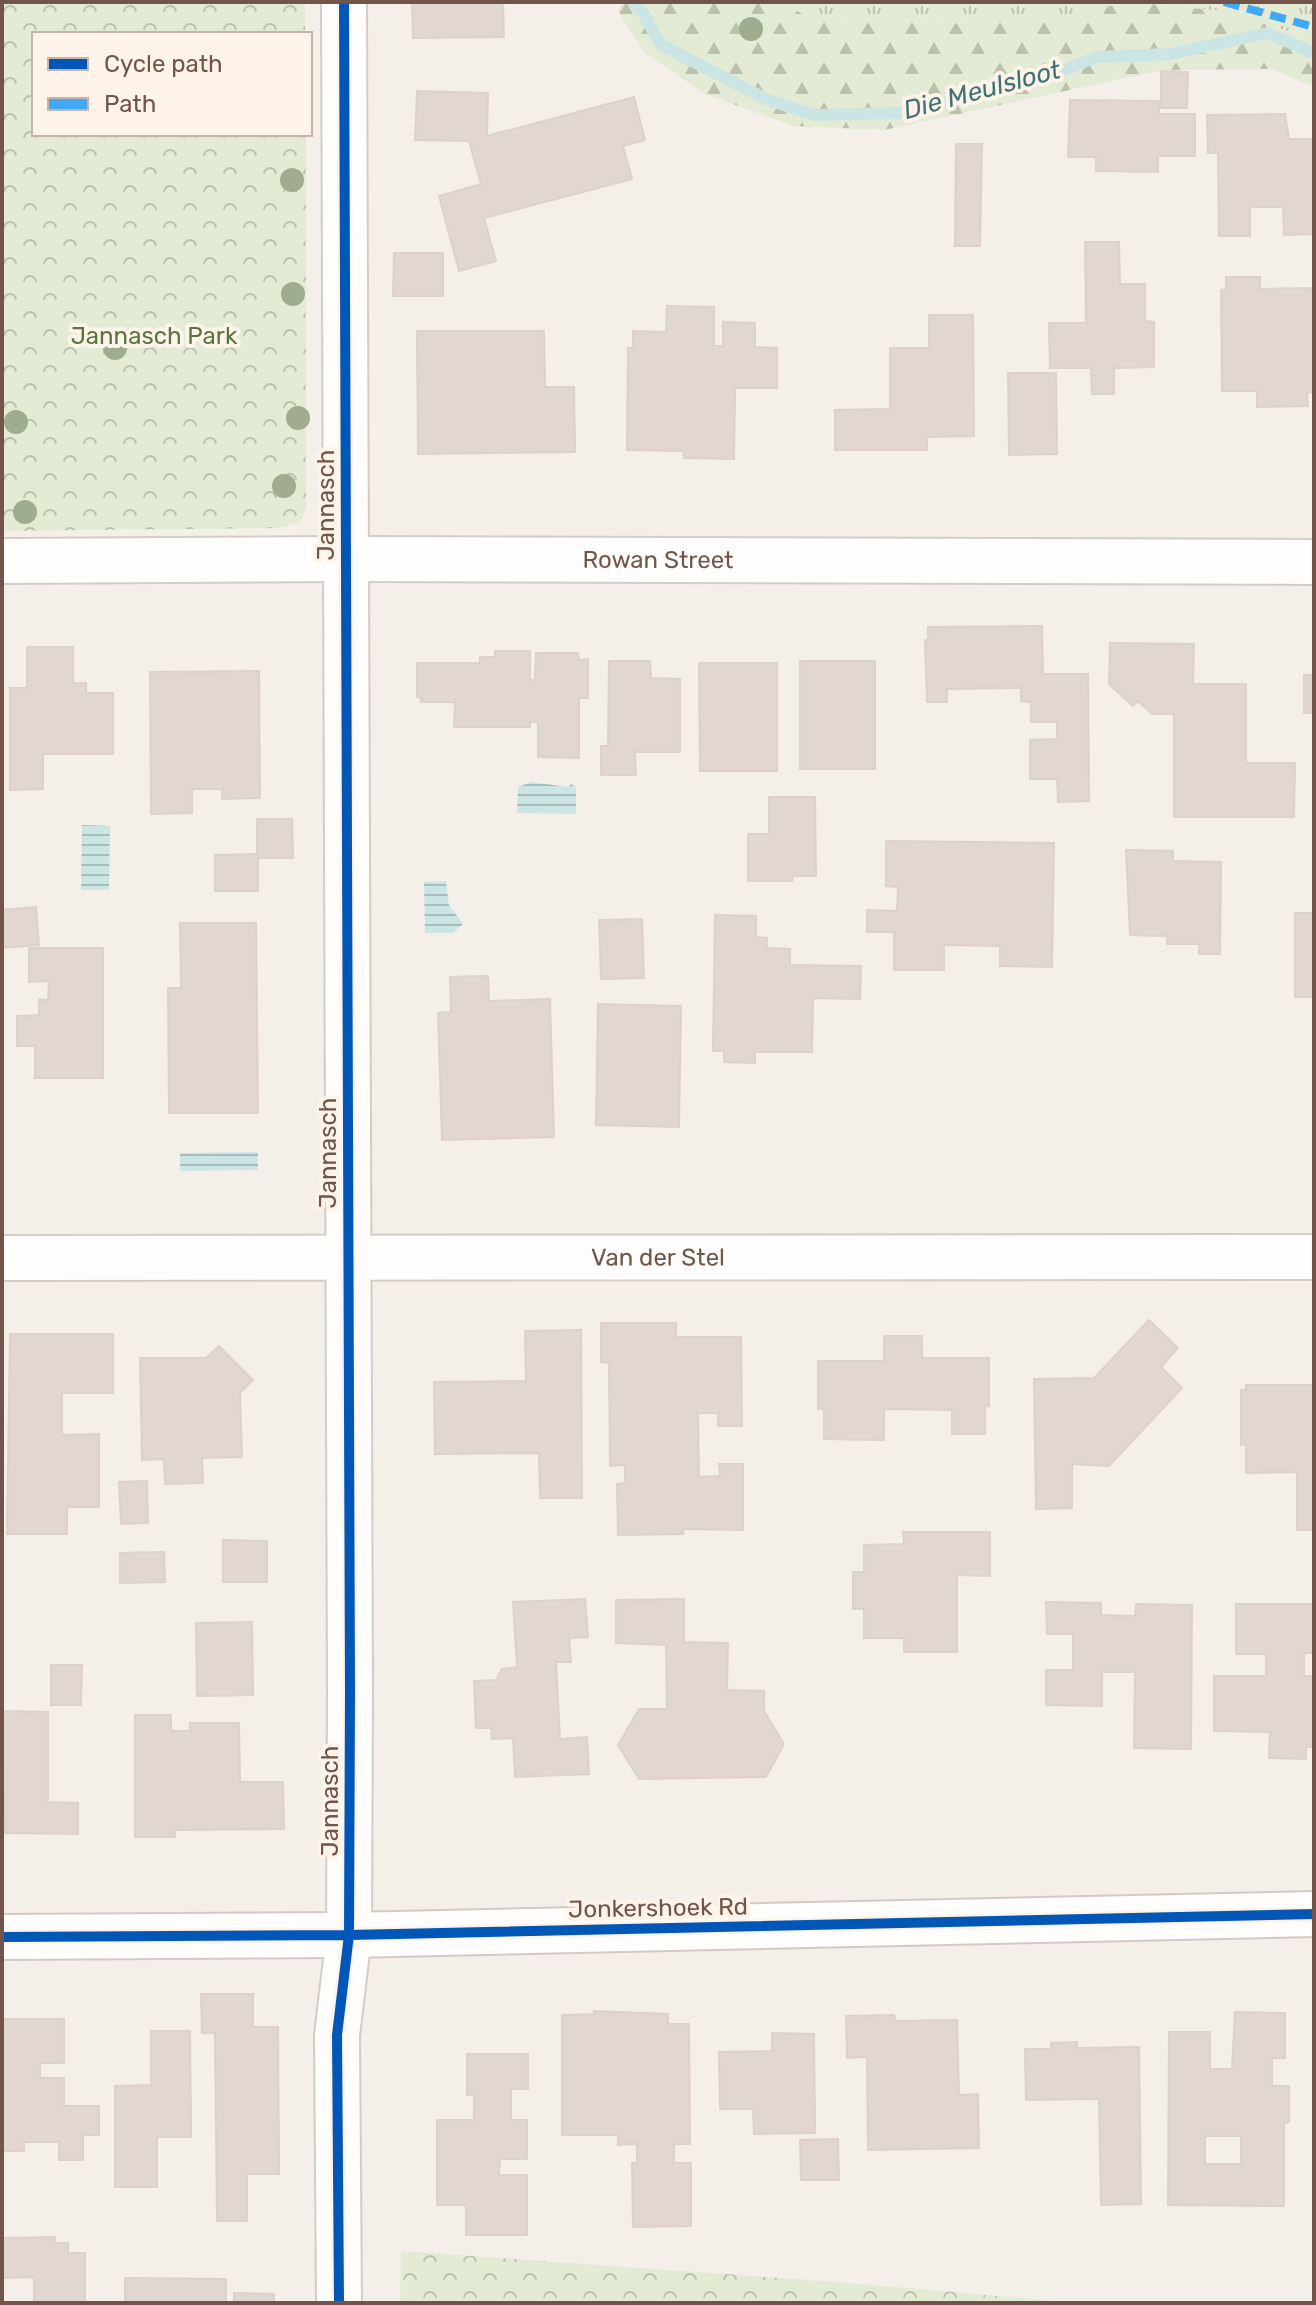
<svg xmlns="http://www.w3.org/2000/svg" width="1316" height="2305" font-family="Rubik,sans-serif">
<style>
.grass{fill:url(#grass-tufts)}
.forest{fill:url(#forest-firs)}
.park{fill:url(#park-crowns)}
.water{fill:url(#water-rules)}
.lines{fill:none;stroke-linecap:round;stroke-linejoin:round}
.stream{stroke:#cbe5e5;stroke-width:12}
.building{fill:#e1d6d0;stroke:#ddd1cb;stroke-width:2;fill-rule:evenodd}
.street-casing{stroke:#d4ccc7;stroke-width:48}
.secondary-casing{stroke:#d4cac5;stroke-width:48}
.street{stroke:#fefdfc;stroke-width:44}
.secondary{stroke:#fefdfc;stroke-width:44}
.quiet{stroke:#3fa9f5;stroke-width:8;stroke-dasharray:16 8;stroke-linecap:butt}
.cycleway-casing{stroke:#fef3e8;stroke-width:15}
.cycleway{stroke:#0057b8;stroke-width:10}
.tree{fill:#9fac8e}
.labels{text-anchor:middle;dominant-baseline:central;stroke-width:8;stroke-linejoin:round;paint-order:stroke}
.park-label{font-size:24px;fill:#587643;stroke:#fef3e8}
.street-label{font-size:24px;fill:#71544a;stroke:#fef3e8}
.water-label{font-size:26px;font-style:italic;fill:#407376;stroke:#fef3e8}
</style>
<defs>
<pattern id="grass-tufts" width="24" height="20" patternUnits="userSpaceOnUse" patternTransform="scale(2)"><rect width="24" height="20" fill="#e3ebd4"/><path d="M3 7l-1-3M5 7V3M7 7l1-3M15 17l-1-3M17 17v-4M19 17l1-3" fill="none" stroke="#bcc1ae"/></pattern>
<pattern id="forest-firs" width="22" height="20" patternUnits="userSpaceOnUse" patternTransform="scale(2)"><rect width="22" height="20" fill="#e3ebd4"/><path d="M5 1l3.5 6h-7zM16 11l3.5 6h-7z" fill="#bcc1ae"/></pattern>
<pattern id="park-crowns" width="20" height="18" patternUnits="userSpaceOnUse" patternTransform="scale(2)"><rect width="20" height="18" fill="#e3ebd4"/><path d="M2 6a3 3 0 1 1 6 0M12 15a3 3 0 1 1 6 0" fill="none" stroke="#bcc1ae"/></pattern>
<pattern id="water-rules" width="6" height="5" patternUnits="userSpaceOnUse" patternTransform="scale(2)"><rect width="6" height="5" fill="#cbe5e5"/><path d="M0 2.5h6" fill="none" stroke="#a9bcbc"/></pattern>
</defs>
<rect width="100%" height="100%" fill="#f5efe9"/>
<path class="grass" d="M 782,2 L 1314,2 L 1314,39 L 1222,11 L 1130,2 L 1057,17 L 970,24 L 880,19 L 816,22 Z"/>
<path class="forest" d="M 623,2 L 782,2 L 816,22 L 880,19 L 970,24 L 1057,17 L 1130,2 L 1222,11 L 1314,39 L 1314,87 L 1272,69 L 1163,70 L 884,130 L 794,126 L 705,94 L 644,52 L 618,11 Z"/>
<path class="park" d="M 2,2 L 305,2 L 305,34 L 34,34 L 34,134 L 306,134 L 306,509 C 301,525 293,524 278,528 L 2,531 Z
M 401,2251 L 851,2283 L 1077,2303 L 400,2303 Z"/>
<path class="water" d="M 531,782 L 568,787 L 571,784 L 576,787 L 576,814 L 517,813 L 518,787 Z
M 82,825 L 110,826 L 109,890 L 81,890 Z
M 446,881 L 449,905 L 463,924 L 453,933 L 425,933 L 424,882 Z
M 258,1152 L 258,1170 L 180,1171 L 180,1153 Z"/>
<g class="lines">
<path class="stream" d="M 633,2 L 643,13 L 661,45 L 768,100 L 815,115 L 898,113 L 1042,79 L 1096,57 L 1171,54 L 1267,33 L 1314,53"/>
</g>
<path class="building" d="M 412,2 L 503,2 L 504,37 L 413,38 Z
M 1161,71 L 1188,72 L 1187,108 L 1161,108 Z
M 417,91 L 488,93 L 487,136 L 634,97 L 645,140 L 623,146 L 632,179 L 484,218 L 496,261 L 459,271 L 439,196 L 481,184 L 469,141 L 415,140 Z
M 1070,100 L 1159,101 L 1159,114 L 1195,114 L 1195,156 L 1158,156 L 1158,172 L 1096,171 L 1096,157 L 1068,157 Z
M 1285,114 L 1289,139 L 1314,139 L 1314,234 L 1284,235 L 1283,207 L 1250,207 L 1250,236 L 1219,236 L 1218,153 L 1208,153 L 1207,115 Z
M 956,144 L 982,144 L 980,246 L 955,246 Z
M 1085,242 L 1119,242 L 1120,284 L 1145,284 L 1145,321 L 1154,322 L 1154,367 L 1114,368 L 1114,394 L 1092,394 L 1091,368 L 1050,368 L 1049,323 L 1086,323 Z
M 394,253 L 443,253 L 443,296 L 393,296 Z
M 1313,276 L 1314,276 L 1314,392 L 1307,393 L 1308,406 L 1257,407 L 1257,391 L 1222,391 L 1221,290 L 1226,289 L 1226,277 L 1260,277 L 1260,289 L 1313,288 Z
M 667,306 L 714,307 L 714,346 L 723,346 L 723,322 L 755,323 L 755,347 L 777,348 L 777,388 L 735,388 L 734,459 L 684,458 L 683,451 L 627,450 L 628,348 L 633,348 L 633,331 L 666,332 Z
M 929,315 L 973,315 L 974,436 L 927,437 L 927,450 L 835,450 L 835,410 L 890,409 L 890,348 L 929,348 Z
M 417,331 L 544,331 L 545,387 L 574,387 L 575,452 L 418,454 Z
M 1008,373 L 1056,373 L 1057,454 L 1009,455 Z
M 1042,626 L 1043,674 L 1088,674 L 1089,801 L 1058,802 L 1057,779 L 1030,779 L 1030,740 L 1057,739 L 1057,722 L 1031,722 L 1031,702 L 1021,701 L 1021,688 L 947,689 L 947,702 L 927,702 L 925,640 L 928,640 L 928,627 Z
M 1110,643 L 1194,644 L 1193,684 L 1246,684 L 1246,763 L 1295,763 L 1294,817 L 1174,817 L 1174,714 L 1152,714 L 1138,701 L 1133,706 L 1109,684 Z
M 27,647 L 73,647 L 73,683 L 86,683 L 86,693 L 113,693 L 113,754 L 43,754 L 43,789 L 10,790 L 10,688 L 27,688 Z
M 495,651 L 530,651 L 530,680 L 535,680 L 536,653 L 578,653 L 579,660 L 588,659 L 588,698 L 579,698 L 579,758 L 538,757 L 538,722 L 530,722 L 530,727 L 454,727 L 455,702 L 421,702 L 421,698 L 417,697 L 417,663 L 480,663 L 480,657 L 495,657 Z
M 609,661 L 650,661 L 651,678 L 680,679 L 680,752 L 635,752 L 636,775 L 601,775 L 601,746 L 608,746 Z
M 800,661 L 875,661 L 875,769 L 800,769 Z
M 699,663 L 777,663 L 777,771 L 700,771 Z
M 259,671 L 260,798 L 222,799 L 222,789 L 192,789 L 192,813 L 151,814 L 150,672 Z
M 1304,675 L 1314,675 L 1314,713 L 1304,713 Z
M 769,797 L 815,797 L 816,876 L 793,876 L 792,881 L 748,881 L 748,834 L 769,834 Z
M 257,819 L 292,819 L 293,858 L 258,858 L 258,891 L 215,891 L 215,855 L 257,854 Z
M 886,841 L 1054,843 L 1052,967 L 1000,966 L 1000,946 L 944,945 L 944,970 L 894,970 L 894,932 L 867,932 L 867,910 L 897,911 L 898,887 L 886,886 Z
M 1126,850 L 1173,851 L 1173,861 L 1221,862 L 1220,954 L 1199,954 L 1199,944 L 1167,944 L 1167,936 L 1130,935 Z
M 36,907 L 39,945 L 2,948 L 2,910 Z
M 1295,913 L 1314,913 L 1314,997 L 1295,997 Z
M 715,915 L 756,916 L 756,937 L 767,938 L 767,948 L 790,949 L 790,965 L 861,966 L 860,999 L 813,998 L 812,1052 L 755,1052 L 755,1063 L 724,1062 L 724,1051 L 713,1051 Z
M 642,919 L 644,978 L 601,979 L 599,920 Z
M 180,923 L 256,923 L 258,1113 L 169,1113 L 168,988 L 181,988 Z
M 29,948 L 103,948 L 103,1078 L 35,1078 L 35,1046 L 17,1046 L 17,1016 L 39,1015 L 39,999 L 48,1000 L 49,981 L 29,982 Z
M 488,976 L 489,1001 L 550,999 L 554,1137 L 442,1140 L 438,1013 L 451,1012 L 450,977 Z
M 598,1004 L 681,1006 L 679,1127 L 596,1125 Z
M 1149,1320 L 1178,1348 L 1161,1367 L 1182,1388 L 1109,1466 L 1072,1464 L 1072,1508 L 1036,1509 L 1034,1379 L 1094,1378 Z
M 601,1323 L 676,1323 L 676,1337 L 741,1337 L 742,1426 L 718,1426 L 718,1413 L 698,1413 L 699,1477 L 720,1476 L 719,1464 L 743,1464 L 743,1530 L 683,1529 L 683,1534 L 618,1535 L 617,1484 L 625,1483 L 625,1465 L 610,1466 L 609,1363 L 601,1362 Z
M 581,1330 L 582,1498 L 540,1498 L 539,1453 L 435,1454 L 434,1382 L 526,1381 L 525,1331 Z
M 10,1334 L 113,1334 L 113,1393 L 62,1393 L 62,1435 L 99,1434 L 99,1507 L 67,1507 L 67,1534 L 7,1534 Z
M 884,1336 L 922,1336 L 922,1358 L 989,1358 L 989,1406 L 985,1407 L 985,1434 L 952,1434 L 952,1410 L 884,1409 L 884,1440 L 824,1439 L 824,1409 L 818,1409 L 818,1361 L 884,1361 Z
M 219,1346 L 253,1380 L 240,1393 L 242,1457 L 202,1458 L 203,1483 L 165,1484 L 164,1459 L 142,1460 L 140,1358 L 206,1358 Z
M 1246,1385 L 1314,1385 L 1314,1530 L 1297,1530 L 1297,1472 L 1246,1473 L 1246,1444 L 1241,1445 L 1241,1390 L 1246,1390 Z
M 147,1481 L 148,1523 L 121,1524 L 119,1482 Z
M 903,1532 L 990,1532 L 990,1576 L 957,1575 L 957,1652 L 904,1652 L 904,1638 L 864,1638 L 864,1609 L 853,1609 L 853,1572 L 864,1572 L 864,1545 L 904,1544 Z
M 223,1540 L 267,1541 L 267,1582 L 223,1582 Z
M 164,1552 L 165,1582 L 120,1583 L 120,1553 Z
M 585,1599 L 588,1637 L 569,1638 L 571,1662 L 556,1662 L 560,1739 L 587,1737 L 589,1774 L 515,1777 L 513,1738 L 492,1739 L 491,1728 L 476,1728 L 474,1681 L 496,1680 L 502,1669 L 517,1667 L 513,1602 Z
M 684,1599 L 684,1642 L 728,1643 L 727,1690 L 764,1691 L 764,1711 L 784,1744 L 766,1777 L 639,1779 L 618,1745 L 639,1709 L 667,1709 L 666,1645 L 616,1643 L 616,1600 Z
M 1046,1602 L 1101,1603 L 1101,1615 L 1135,1616 L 1136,1604 L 1192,1605 L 1191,1749 L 1134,1748 L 1135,1672 L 1102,1672 L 1102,1706 L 1046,1705 L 1046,1670 L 1073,1670 L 1073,1634 L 1047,1634 Z
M 1236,1604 L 1314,1604 L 1314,1653 L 1304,1653 L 1304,1676 L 1314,1676 L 1314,1747 L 1306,1747 L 1306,1759 L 1269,1758 L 1270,1732 L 1214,1731 L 1214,1676 L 1266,1676 L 1266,1654 L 1236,1654 Z
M 252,1622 L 253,1695 L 197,1696 L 196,1623 Z
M 51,1665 L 82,1665 L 81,1705 L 51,1705 Z
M 2,1711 L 48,1712 L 48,1802 L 78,1803 L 78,1834 L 5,1833 Z
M 135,1715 L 171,1715 L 171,1730 L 174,1731 L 190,1731 L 190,1723 L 239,1723 L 240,1782 L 283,1782 L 284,1829 L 175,1830 L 175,1837 L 135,1837 Z
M 201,1994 L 253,1994 L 253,2027 L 278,2027 L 279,2174 L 247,2174 L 247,2221 L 217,2221 L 215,2033 L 202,2033 Z
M 594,2011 L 668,2014 L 668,2024 L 689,2024 L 690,2144 L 674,2144 L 674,2163 L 691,2163 L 691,2226 L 633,2227 L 632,2163 L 637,2163 L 637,2144 L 618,2145 L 618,2135 L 562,2135 L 562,2015 L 594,2014 Z
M 1235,2012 L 1285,2013 L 1285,2058 L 1272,2058 L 1272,2086 L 1289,2086 L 1289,2122 L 1284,2123 L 1284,2206 L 1168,2205 L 1169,2032 L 1210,2032 L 1210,2069 L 1232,2069 ZM 1205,2136 L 1241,2136 L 1241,2164 L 1205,2164 Z
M 894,2015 L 895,2021 L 957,2020 L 959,2095 L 978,2094 L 979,2148 L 868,2150 L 867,2057 L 847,2058 L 846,2016 Z
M 2,2019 L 64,2019 L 64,2063 L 40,2063 L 40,2078 L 64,2078 L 64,2106 L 99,2106 L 99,2135 L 83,2135 L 83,2160 L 59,2160 L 59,2142 L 24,2142 L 24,2151 L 2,2151 Z
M 151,2031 L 190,2031 L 191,2137 L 157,2137 L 157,2187 L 115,2187 L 115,2086 L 151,2085 Z
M 772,2033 L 814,2034 L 815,2133 L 754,2134 L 753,2109 L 720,2109 L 719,2052 L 772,2051 Z
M 1077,2042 L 1077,2048 L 1139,2047 L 1141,2204 L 1101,2205 L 1099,2099 L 1026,2100 L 1025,2049 L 1051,2049 L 1051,2043 Z
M 467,2054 L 528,2054 L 528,2089 L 511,2089 L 511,2120 L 527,2120 L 527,2159 L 500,2159 L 499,2175 L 527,2175 L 527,2235 L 466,2235 L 466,2205 L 437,2205 L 437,2120 L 474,2120 L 474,2095 L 467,2095 Z
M 838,2139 L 839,2180 L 801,2180 L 800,2140 Z
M 55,2237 L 55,2243 L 68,2243 L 68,2253 L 85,2253 L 85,2303 L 34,2303 L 34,2277 L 2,2278 L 2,2238 Z
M 125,2278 L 226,2279 L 226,2303 L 125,2303 Z
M 234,2293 L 274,2294 L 274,2303 L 234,2303 Z"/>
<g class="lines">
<defs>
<g id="street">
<path id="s1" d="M 2,561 L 347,559 L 1314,562"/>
<path id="s2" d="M 2,1258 L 1314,1257"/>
<path d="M 339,2303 L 337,2035 L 349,1935 L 350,1692 L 344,2"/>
</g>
<path id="secondary" d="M 2,1937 L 349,1935 L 1314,1914"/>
</defs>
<use href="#street" class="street-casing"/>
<use href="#secondary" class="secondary-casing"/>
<use href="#street" class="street"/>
<use href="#secondary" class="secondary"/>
<path class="quiet" d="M 1224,2 L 1314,27"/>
<defs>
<path id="cycleway" d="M 2,1937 L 349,1935 L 1314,1914
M 339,2303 L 337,2035 L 349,1935 L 350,1692 L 344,2"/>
</defs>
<use href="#cycleway" class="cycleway-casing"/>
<use href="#cycleway" class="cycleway"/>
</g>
<g class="tree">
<circle cx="751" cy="29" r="12"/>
<circle cx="292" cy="180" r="12"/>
<circle cx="293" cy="294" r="12"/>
<circle cx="115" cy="348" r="12"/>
<circle cx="298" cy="418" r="12"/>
<circle cx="16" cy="422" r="12"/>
<circle cx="284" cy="486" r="12"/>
<circle cx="25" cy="512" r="12"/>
</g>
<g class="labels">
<g class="park-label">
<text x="154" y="336">Jannasch Park</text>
</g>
<g class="street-label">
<text transform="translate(326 505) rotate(-90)">Jannasch</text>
<text stroke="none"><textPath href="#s1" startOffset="656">Rowan Street</textPath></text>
<text transform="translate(328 1153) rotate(-90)">Jannasch</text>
<text stroke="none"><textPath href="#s2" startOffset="656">Van der Stel</textPath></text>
<text transform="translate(330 1801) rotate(-90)">Jannasch</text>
<text transform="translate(658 1908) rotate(-1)">Jonkershoek Rd</text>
</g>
<g class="water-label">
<text transform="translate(982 90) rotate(-15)">Die Meulsloot</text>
</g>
</g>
<rect width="1316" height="2305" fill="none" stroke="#71544a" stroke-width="8"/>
<rect x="32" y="32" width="280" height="104" fill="#fef3e8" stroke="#c6b3a9" stroke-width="2"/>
<rect x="48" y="58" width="40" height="12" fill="#0057b8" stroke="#c6b3a9" stroke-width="2"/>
<text x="104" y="72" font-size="24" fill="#71544a">Cycle path</text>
<rect x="48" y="98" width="40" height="12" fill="#3fa9f5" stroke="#c6b3a9" stroke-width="2"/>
<text x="104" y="112" font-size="24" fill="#71544a">Path</text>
</svg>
